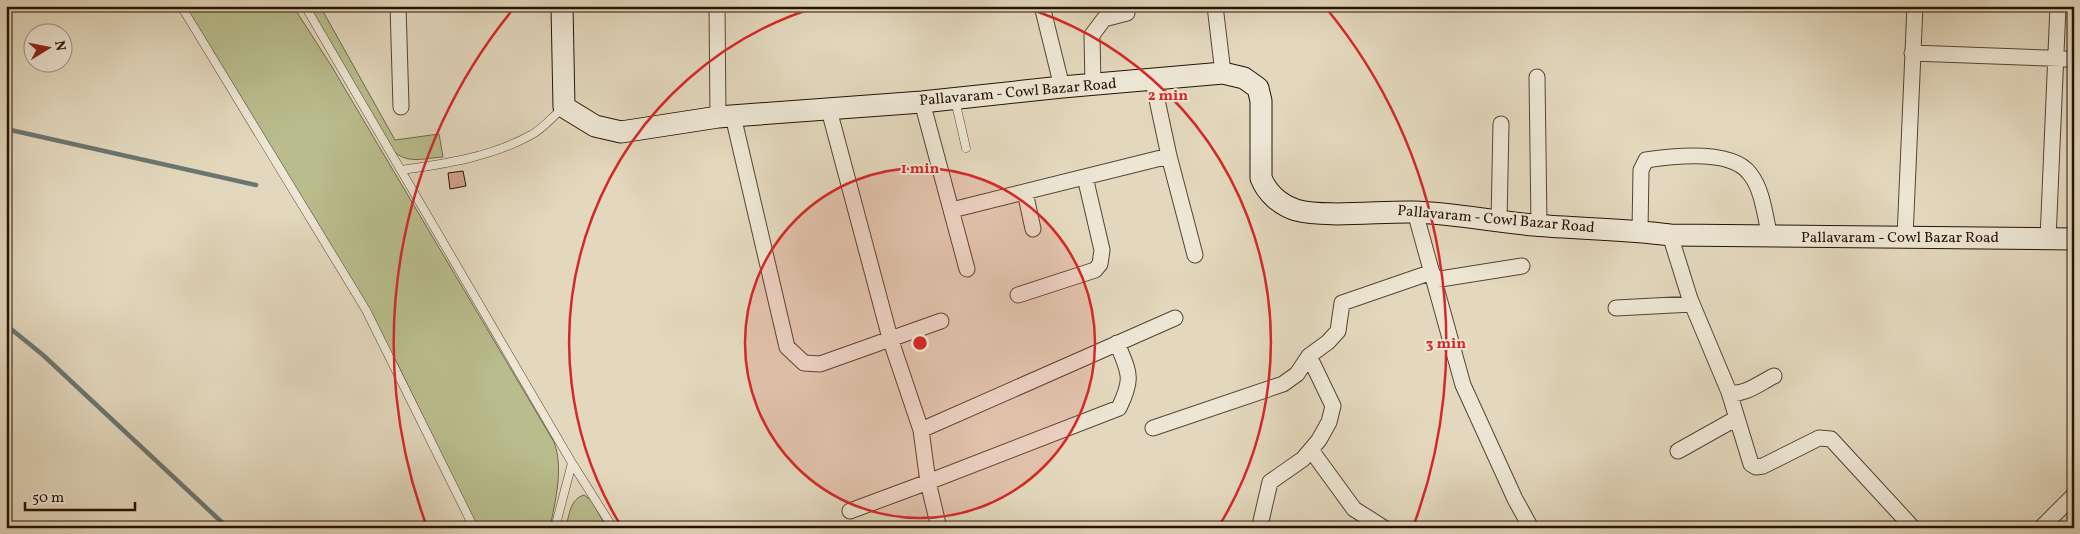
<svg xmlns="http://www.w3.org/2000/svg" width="2080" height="534" font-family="Vollkorn,serif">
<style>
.green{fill:#b9bd8d;stroke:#706848}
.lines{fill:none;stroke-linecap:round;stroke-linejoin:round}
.stream{stroke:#6b7671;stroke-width:4.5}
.building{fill:#d4a08d;stroke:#271203}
.lane-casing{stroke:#564432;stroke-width:9}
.street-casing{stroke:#564432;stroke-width:17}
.secondary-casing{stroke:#271203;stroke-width:23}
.lane{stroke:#ede6d4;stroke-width:8}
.street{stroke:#ede6d4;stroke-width:15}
.secondary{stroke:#ede6d4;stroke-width:21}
.ring{fill:none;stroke:#d62828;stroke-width:2.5}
.labels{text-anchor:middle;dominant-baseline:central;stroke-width:4;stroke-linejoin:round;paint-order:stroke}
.street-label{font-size:15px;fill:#271203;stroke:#ede6d4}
.centre{fill:#d62828;stroke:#ede6d4;stroke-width:2.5}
.ring-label{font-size:15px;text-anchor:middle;font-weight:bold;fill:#d62828;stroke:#ede6d4;stroke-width:4;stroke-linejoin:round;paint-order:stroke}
</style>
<rect width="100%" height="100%" fill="#e3d8bd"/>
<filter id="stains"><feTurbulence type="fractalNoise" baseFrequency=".004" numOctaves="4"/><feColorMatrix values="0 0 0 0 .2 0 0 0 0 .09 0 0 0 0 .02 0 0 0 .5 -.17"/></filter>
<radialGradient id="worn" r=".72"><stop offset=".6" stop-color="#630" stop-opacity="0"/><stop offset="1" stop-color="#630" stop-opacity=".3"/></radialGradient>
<path class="green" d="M 183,6 L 293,6 L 332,67 L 554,442 C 564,469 555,501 550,528 L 477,528 L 397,363 Z
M 309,6 L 320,6 L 395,140 L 439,134 L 443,157 C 425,158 406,165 393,150 Z
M 584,495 L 591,500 L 607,528 L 566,528 C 569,515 570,499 584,495 Z"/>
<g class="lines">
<path class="stream" d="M 6,129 L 256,185
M 6,325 L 43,355 L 228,528"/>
</g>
<path class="building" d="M 463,171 L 466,186 L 450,189 L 448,173 Z"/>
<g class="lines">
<defs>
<path id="lane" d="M 181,6 L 366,310 L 474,528
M 305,6 L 572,463 L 613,528
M 955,100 L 966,148
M 401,170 C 445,164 491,157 531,135 C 543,129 553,116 563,108
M 555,528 L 572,463"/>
<path id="street" d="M 398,6 L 401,107
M 717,6 L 718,117
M 1042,6 L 1062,87
M 1215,6 L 1223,73
M 1912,53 L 2074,59
M 1537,77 L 1539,225
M 1153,81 L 1169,156 L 1195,255
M 1093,85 L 1092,35 L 1104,19 L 1127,13
M 922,102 L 967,269
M 829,110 L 890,338 L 921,430 L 928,482 L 1119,408 C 1134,377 1129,373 1117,343
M 733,116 L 787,347 L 804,363 L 820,364 L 941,321
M 1025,192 L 1033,229
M 952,210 L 1169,156
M 1415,212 L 1463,385 L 1515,499 L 1531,528
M 1499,221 L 1501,124
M 1640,231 L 1641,170 L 1646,160 C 1673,156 1732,149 1750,174 C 1763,190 1765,217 1770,237
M 1670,235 L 1690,299 L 1729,392 C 1743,397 1761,382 1774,376
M 1905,237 L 1915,6
M 2048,239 L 2058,6
M 1434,280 L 1522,266
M 1018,295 L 1095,270 L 1100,264 L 1102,250 L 1085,177
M 1616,308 L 1692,304
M 1729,392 L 1751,464 L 1756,467 L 1763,466 L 1819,438 L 1831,439 L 1913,528
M 1153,428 L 1283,384 L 1297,374 L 1309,356 L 1328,342 L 1338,331 L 1342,303 L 1432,272
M 921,430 L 1175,318
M 1311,450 L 1354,509 L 1384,528
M 1678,451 L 1737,418
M 850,511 L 928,482 L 939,528
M 1262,528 L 1261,521 L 1270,482 L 1303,459 L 1319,440 L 1329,422 L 1333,406 L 1309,356
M 2041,528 L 2074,495"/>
<path id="secondary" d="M 562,6 L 564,107 L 595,126 L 621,132 L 718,117 L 922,102 L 1062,87 L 1223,73 L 1244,78 L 1258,88 L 1261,101 L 1261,178 C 1267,193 1280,205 1296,210 C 1325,218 1382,211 1414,212 C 1454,213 1494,222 1534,225 C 1580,229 1625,229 1670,235 L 2074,239"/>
</defs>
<use href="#lane" class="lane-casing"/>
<use href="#street" class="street-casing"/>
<use href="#secondary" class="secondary-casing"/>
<use href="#lane" class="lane"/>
<use href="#street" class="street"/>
<use href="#secondary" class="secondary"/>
</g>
<circle cx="920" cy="343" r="175" fill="#d62828" fill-opacity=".12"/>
<g class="ring">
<circle cx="920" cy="343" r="175"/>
<path d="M621 526A351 351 0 0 1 820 6M1020 6A351 351 0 0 1 1219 526"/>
<path d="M427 527A526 526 0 0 1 514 8M1326 8A526 526 0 0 1 1413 527"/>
</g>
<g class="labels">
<g class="street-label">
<text transform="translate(1018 93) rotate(-5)">Pallavaram - Cowl Bazar Road</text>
<text transform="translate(1496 220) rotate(5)">Pallavaram - Cowl Bazar Road</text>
<text x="1900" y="238">Pallavaram - Cowl Bazar Road</text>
</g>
</g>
<circle cx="920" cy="343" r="8" class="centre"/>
<g class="ring-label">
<text x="1168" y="100">2 min</text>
<text x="920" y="173">1 min</text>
<text x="1446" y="348">3 min</text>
</g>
<rect width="2080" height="534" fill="none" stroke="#e3d8bd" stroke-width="25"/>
<rect x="8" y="8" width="2065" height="519" fill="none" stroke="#271203" stroke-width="2.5"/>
<rect x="12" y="12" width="2055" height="509" fill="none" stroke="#271203"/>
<g transform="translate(48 48) rotate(80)"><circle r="24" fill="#ede6d4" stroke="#9e9180"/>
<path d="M0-4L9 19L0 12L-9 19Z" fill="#8f2418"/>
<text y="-8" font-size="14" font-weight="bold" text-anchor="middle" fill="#271203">N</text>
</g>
<path d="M25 502v8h110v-8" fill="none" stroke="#271203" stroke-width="2.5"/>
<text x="32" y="502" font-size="15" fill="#271203" stroke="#ede6d4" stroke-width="4" paint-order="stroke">50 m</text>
<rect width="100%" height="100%" filter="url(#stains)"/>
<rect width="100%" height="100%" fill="url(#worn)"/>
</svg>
